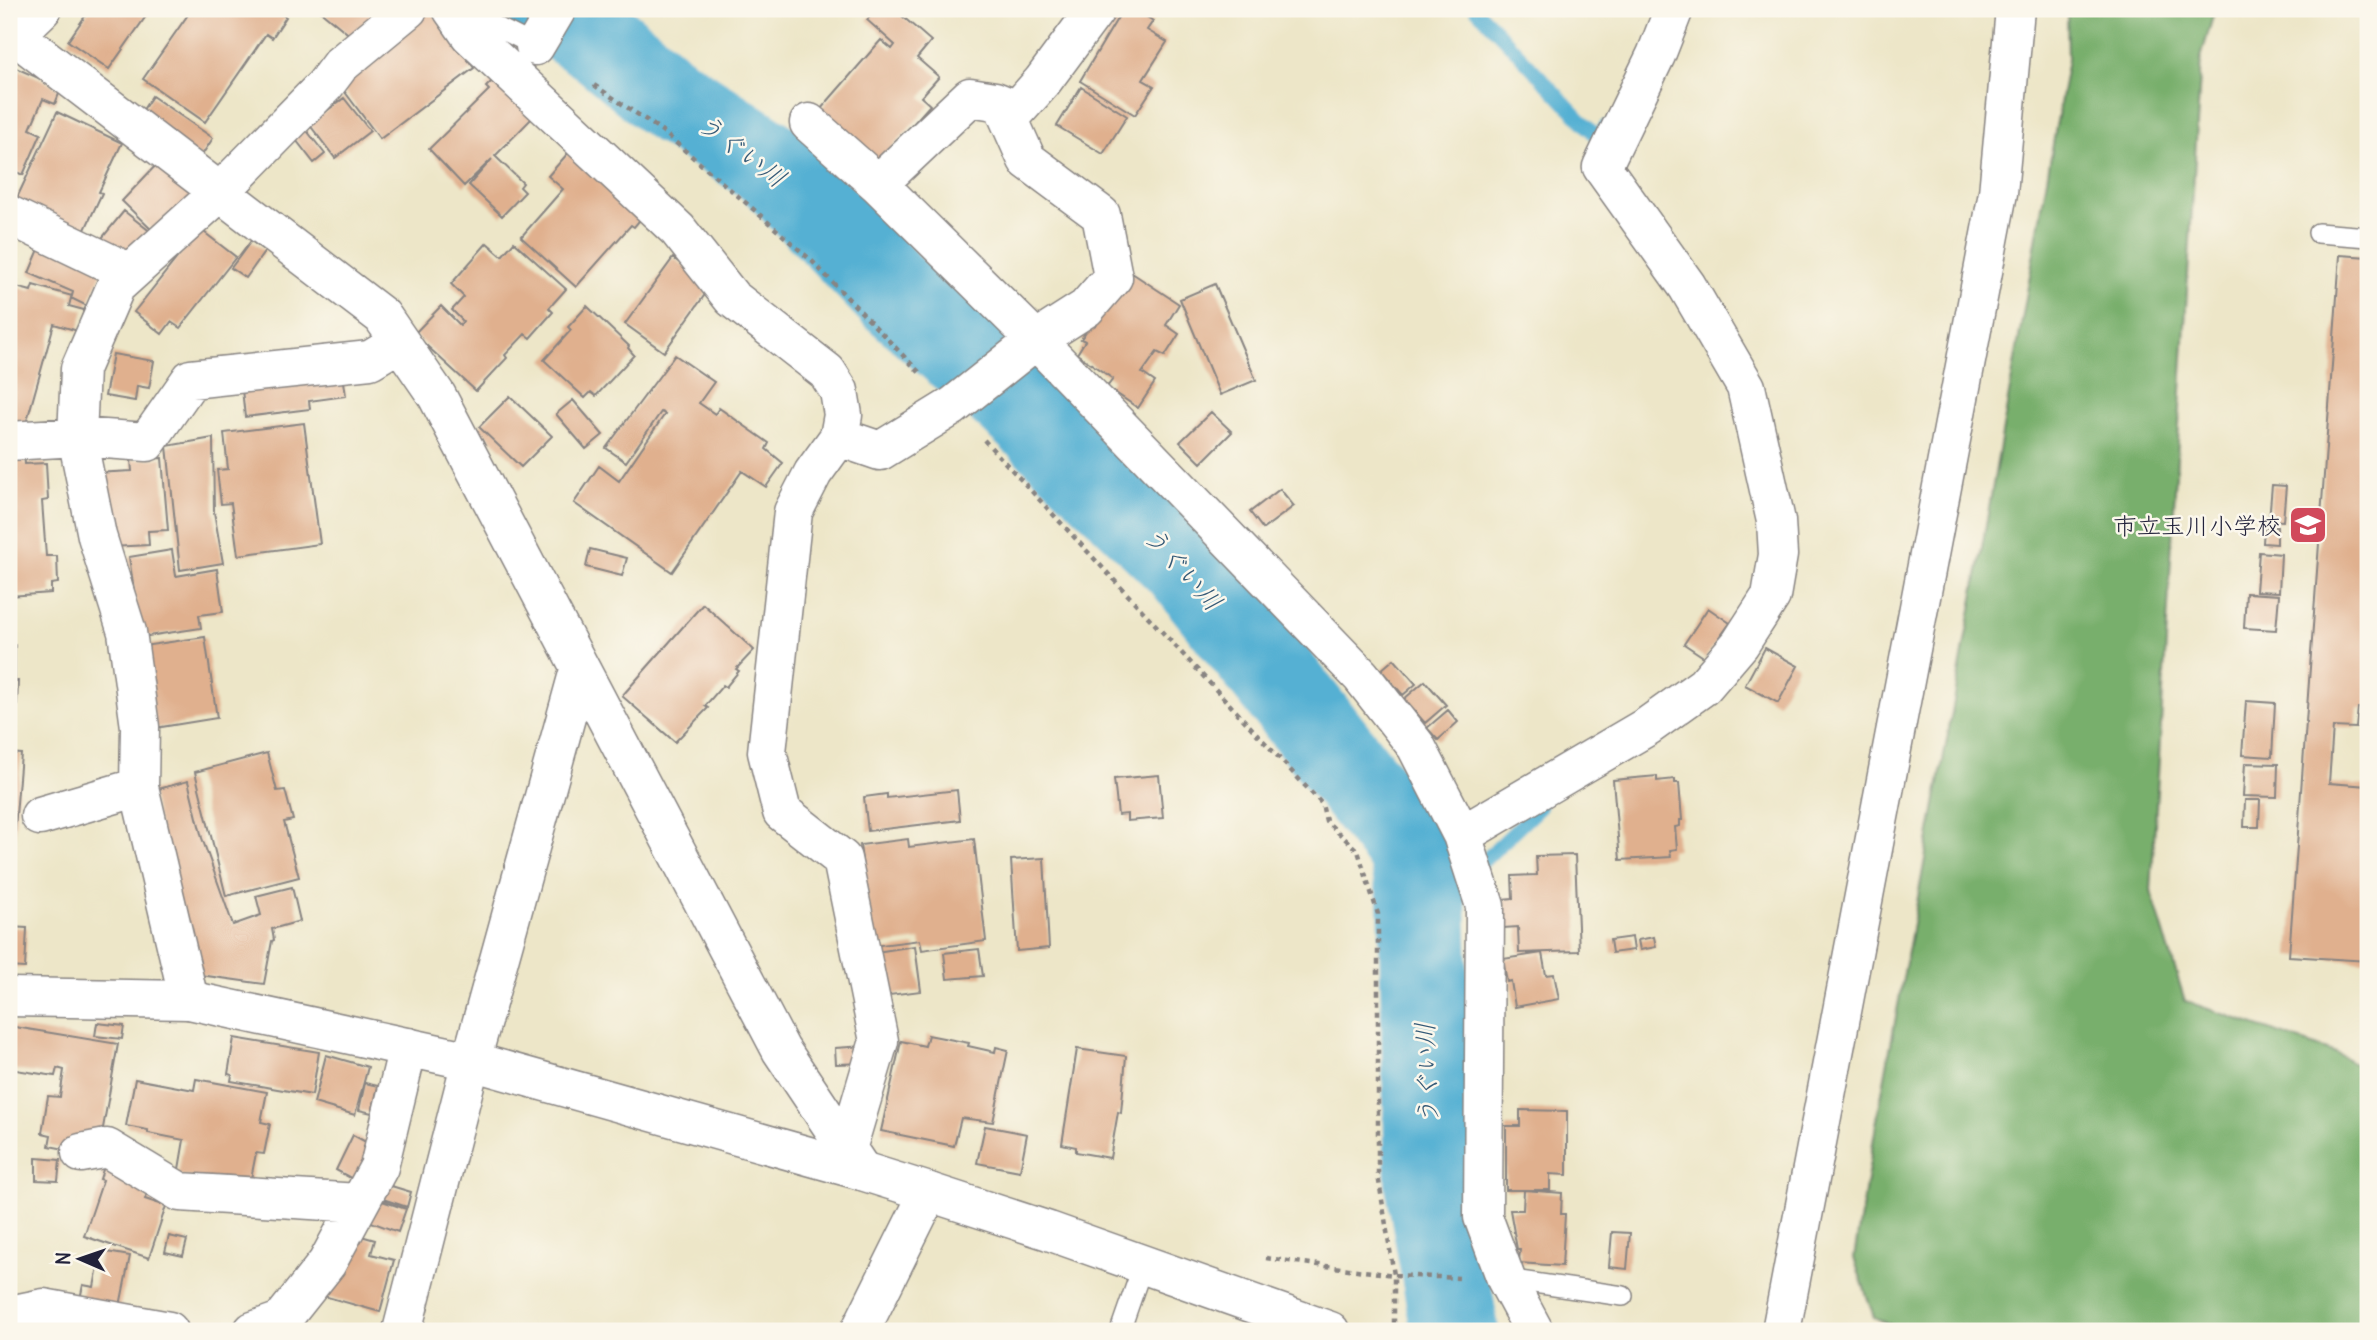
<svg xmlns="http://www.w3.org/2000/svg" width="2377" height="1340" font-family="Delius,'Klee One',sans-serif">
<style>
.forest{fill:#78af6c;stroke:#4d6854;stroke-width:2}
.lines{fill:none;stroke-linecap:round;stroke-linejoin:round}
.stream{stroke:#55b0d3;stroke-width:14}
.river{stroke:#55b0d3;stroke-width:88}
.building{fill:#e0b08e}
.service-casing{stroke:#888482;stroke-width:22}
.minor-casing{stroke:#888482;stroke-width:41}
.tertiary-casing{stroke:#888482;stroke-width:41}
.path{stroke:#888482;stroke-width:4.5;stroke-dasharray:5 5;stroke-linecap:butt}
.service{stroke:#fff;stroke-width:19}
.minor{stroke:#fff;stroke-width:38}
.tertiary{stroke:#fff;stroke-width:38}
.labels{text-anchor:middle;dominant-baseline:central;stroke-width:5;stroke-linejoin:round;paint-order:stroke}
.poi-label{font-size:24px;fill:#22223b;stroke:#fbf7ec;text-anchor:end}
.water-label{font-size:26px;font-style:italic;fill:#365b78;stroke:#fbf7ec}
</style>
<rect width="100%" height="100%" fill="#fbf7ec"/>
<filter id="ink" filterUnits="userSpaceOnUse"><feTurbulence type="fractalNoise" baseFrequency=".0143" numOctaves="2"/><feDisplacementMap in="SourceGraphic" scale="14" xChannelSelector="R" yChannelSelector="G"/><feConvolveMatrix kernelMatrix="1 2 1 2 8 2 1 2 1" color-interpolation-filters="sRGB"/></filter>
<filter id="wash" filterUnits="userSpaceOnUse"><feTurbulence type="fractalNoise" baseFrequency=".00686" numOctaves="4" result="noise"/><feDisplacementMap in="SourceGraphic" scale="28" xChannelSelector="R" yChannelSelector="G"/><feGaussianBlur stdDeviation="1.57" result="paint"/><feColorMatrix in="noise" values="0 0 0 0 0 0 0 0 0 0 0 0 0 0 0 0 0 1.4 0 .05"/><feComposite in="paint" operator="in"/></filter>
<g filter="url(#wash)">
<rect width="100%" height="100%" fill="#ede6c8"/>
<path class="forest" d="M 2067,9 L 2215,9 L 2201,58 L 2151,891 L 2185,1001 L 2336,1053 L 2368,1071 L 2368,1331 L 1903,1331 L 1874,1317 L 1854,1258 L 1876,1125 L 1974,593 L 2068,59 Z"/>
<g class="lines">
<path class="stream" d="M 1476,9 L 1599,139 L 1605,127
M 1422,895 L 1464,880 L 1540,807"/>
<path class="river" d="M 551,9 L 603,43 L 665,95 L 770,164 L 895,294 L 1013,399 L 1186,565 L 1411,850 L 1422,895 L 1429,1182 L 1455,1331"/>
</g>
<g id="blocks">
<path class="building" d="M 90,9 L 151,9 L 109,69 L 68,41 Z
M 192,9 L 274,9 L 286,17 L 272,38 L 266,34 L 205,122 L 143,79 Z
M 318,9 L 373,9 L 379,14 L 357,41 Z
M 423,9 L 428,15 L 432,12 L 474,68 L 380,139 L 336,80 Z
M 876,9 L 894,9 L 931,41 L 917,58 L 939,77 L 921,97 L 930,105 L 872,170 L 813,118 L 881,40 L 892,49 L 895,45 L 867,20 Z
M 1123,9 L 1135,9 L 1153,21 L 1147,30 L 1167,42 L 1143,80 L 1154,86 L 1135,115 L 1080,81 Z
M 9,65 L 50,83 L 60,91 L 55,104 L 43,99 L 30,129 L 41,134 L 23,175 L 9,169 Z
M 499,74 L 537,113 L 495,156 L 523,183 L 520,187 L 525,192 L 502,216 L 469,185 L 492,159 L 464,186 L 429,149 L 489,90 L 486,87 Z
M 1081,87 L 1127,116 L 1103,154 L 1057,126 Z
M 152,96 L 213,138 L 200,158 L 139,116 Z
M 344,98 L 370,131 L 335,158 L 309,124 Z
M 57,112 L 122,143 L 99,192 L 102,193 L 83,234 L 15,202 Z
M 304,127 L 325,154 L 314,163 L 293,136 Z
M 575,145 L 648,210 L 634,227 L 631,225 L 576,287 L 521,237 L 563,189 L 548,176 Z
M 158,163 L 193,196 L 157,235 L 122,201 Z
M 124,211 L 152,233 L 129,261 L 102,238 Z
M 200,229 L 236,257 L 180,328 L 171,322 L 162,334 L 134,312 Z
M 251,241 L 265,251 L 246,278 L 231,268 Z
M 42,242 L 103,269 L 87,306 L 71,298 L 69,306 L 84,310 L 78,331 L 54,324 L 26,424 L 9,419 L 9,285 L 31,291 L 33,285 L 72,296 L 73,292 L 29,273 Z
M 514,242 L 566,289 L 549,308 L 553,312 L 530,338 L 525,334 L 505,355 L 507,358 L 476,391 L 414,334 L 441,306 L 460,325 L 463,321 L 452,310 L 464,297 L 451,284 L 487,243 L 502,256 Z
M 2340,255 L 2368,257 L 2368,708 L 2358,708 L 2356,728 L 2333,727 L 2329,783 L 2368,786 L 2368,961 L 2289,956 Z
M 673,258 L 711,286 L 664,352 L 625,324 Z
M 1132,273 L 1179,304 L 1166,325 L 1179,334 L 1165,356 L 1157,352 L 1142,373 L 1155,382 L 1138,408 L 1107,387 L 1113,379 L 1077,354 L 1085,341 L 1081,339 L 1114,290 L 1119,294 Z
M 1215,284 L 1256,380 L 1220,395 L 1180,299 Z
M 587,306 L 629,346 L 628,348 L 634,355 L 596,396 L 591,392 L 585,398 L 544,360 L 571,330 L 568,327 Z
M 113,354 L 154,361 L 149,388 L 137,386 L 135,401 L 105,396 Z
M 675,355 L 714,382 L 699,403 L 715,414 L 719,408 L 769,443 L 766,449 L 783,463 L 766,487 L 742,471 L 672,572 L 574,503 L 599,466 L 619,481 L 665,414 L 661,412 L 626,462 L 606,448 Z
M 342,367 L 346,396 L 309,401 L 310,409 L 245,417 L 241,380 Z
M 510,396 L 552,436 L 521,467 L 479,427 Z
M 573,400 L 603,435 L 586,449 L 556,414 Z
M 1211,412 L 1232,432 L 1201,463 L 1180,442 Z
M 304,423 L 320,544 L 238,555 L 231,503 L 221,504 L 217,470 L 228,469 L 224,433 Z
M 213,438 L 214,512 L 223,563 L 180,570 L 167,446 Z
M 24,453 L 25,464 L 46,463 L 48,500 L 42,501 L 46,556 L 57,556 L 58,583 L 51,584 L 51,593 L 9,596 L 9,455 Z
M 162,458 L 168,530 L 148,531 L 149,545 L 110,547 L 95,473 L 132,471 L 131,460 Z
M 2272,485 L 2286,486 L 2283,521 L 2269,520 Z
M 1280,489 L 1294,506 L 1263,529 L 1250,512 Z
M 2264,527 L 2277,527 L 2277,544 L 2263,543 Z
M 590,549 L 627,558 L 622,576 L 586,567 Z
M 172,550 L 176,576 L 217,569 L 223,612 L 199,615 L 201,628 L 141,637 L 129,557 Z
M 2259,552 L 2281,554 L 2279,592 L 2256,591 Z
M 2246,593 L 2279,595 L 2276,630 L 2244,628 Z
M 703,604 L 754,650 L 736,669 L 739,671 L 726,687 L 723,685 L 705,706 L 708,708 L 675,742 L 622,696 Z
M 1708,608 L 1730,623 L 1705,658 L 1684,644 Z
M 205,637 L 217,718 L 155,728 L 143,646 Z
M 9,644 L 15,645 L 15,681 L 18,681 L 17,705 L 14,705 L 14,738 L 9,738 Z
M 1765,648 L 1798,666 L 1778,703 L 1745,685 Z
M 1394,659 L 1416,684 L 1403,695 L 1381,670 Z
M 1425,681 L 1446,705 L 1425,723 L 1404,699 Z
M 2246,701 L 2275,703 L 2272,757 L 2242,755 Z
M 1448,710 L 1458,722 L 1438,740 L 1427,728 Z
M 9,753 L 21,754 L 12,865 L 9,865 Z
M 267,753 L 277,791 L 285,790 L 293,820 L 284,822 L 299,877 L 226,896 L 195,772 Z
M 2245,763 L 2278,764 L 2277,797 L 2243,796 Z
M 1159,775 L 1163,818 L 1127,821 L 1127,814 L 1118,815 L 1114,779 Z
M 1657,776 L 1657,781 L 1675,779 L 1675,783 L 1679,783 L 1682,820 L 1680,820 L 1680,826 L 1675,827 L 1677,849 L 1670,850 L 1671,857 L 1620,860 L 1613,780 Z
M 188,781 L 202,838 L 233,925 L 261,915 L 256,896 L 292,887 L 300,921 L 272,929 L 274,940 L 272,941 L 264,984 L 193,974 L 151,791 Z
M 957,790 L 960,820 L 868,831 L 864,797 L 887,794 L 887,798 Z
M 2245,800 L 2260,800 L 2259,827 L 2244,827 Z
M 908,839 L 909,847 L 974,839 L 986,941 L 922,950 L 920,940 L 873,946 L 860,845 Z
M 1575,855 L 1579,951 L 1519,953 L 1518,927 L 1503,928 L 1503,899 L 1513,898 L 1512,876 L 1537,875 L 1536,856 Z
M 1044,858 L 1049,948 L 1017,951 L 1011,860 Z
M 9,927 L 27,928 L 25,968 L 9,967 Z
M 1632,937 L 1634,950 L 1612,953 L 1610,940 Z
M 1654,937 L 1656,947 L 1640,950 L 1638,940 Z
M 915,946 L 921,991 L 882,996 L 876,952 Z
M 979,949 L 983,976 L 947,979 L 944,953 Z
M 1542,953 L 1546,975 L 1554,974 L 1559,999 L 1515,1007 L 1511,981 L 1507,982 L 1503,959 Z
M 97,1023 L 124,1026 L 122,1039 L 95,1036 Z
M 9,1026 L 118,1044 L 100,1145 L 70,1150 L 49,1146 L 51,1135 L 42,1133 L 48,1096 L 60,1097 L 64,1070 L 57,1068 L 55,1076 L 9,1069 Z
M 928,1035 L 969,1043 L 968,1046 L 995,1052 L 996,1047 L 1008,1050 L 993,1122 L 961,1118 L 954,1146 L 881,1131 L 901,1041 L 925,1046 Z
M 234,1038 L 319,1052 L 312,1095 L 231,1081 L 232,1075 L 228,1074 Z
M 865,1046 L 866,1063 L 836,1064 L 835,1048 Z
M 1077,1049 L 1126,1056 L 1121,1113 L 1118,1112 L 1110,1158 L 1076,1152 L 1076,1147 L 1062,1144 Z
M 326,1055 L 368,1067 L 355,1115 L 314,1103 Z
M 135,1079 L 194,1090 L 196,1079 L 267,1092 L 261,1122 L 270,1124 L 264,1154 L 256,1153 L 249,1189 L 178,1175 L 184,1140 L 148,1133 L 148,1130 L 126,1126 Z
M 365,1083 L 378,1086 L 372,1113 L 359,1110 Z
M 1520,1110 L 1567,1111 L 1567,1175 L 1550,1174 L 1550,1190 L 1506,1190 L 1506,1126 L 1520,1126 Z
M 985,1126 L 1027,1134 L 1020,1171 L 977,1163 Z
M 353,1135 L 375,1147 L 358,1182 L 336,1170 Z
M 36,1158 L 60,1160 L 58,1181 L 36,1180 Z
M 106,1160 L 150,1184 L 145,1199 L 166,1206 L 149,1258 L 84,1236 L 103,1180 L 100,1179 Z
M 378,1182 L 411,1192 L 407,1207 L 374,1196 Z
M 1524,1190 L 1562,1193 L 1561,1214 L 1565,1214 L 1562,1266 L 1519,1263 L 1520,1249 L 1517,1249 L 1510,1210 L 1523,1210 Z
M 370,1197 L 406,1209 L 398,1232 L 363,1219 Z
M 1612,1232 L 1630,1233 L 1627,1269 L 1609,1267 Z
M 354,1234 L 375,1240 L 371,1254 L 394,1260 L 380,1312 L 320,1295 Z
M 169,1236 L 187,1240 L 183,1256 L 165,1252 Z
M 101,1251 L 130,1256 L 118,1316 L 78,1309 L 83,1285 L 94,1287 Z"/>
</g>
</g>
<g filter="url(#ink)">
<use href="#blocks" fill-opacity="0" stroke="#888482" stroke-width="2"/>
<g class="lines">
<defs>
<path id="service" d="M 461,9 L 535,46
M 2318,233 L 2368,237
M 1506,1279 L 1623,1296
M 1120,1331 L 1143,1265"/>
<path id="minor" d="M 452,9 L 470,35 L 678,230 L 732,298 L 827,372 L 839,391 L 843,415 L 839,437 L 813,473 L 793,512 L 767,752 L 782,812 L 842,859 L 879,1041 L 847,1149
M 9,31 L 382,316 L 437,396 L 781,1050 L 862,1171
M 15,35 L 42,9
M 535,46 L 557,9
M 809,123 L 878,184 L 1036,340 L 1361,676 L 1416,746 L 1462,835 L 1485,906 L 1483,1217 L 1506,1279 L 1534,1331
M 878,184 L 970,97 L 995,101 L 1017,110 L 1042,82 L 1096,9
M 9,215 L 130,273
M 839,437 L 880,451 L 953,406 L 1036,340 L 1086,308 L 1113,277 L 1101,215 L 1027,160 L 1007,115 L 1017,110
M 9,441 L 77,437 L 147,442 L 191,379 L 370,360 L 400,342
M 40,816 L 139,787
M 1462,835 L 1648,726 L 1704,686 L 1740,644 L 1771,596 L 1778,555 L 1776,521 L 1746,387 L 1687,286 L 1602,167 L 1656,55 L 1674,9
M 189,1000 L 139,787 L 140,727 L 127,632 L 97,536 L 77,437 L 80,369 L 116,286 L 220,192 L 325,85 L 340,65 L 408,9
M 81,1153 L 107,1148 L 180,1192 L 359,1203
M 9,1315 L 43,1308 L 169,1331
M 253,1331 L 281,1321 L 327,1263 L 379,1167 L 408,1047
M 402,1331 L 471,1061 L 579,670
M 860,1331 L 929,1192"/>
<path id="tertiary" d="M 9,997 L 189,1000 L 471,1061 L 862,1171 L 929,1192 L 1049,1231 L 1330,1331
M 1781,1331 L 1998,193 L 2015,9"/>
</defs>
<use href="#service" class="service-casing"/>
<use href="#minor" class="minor-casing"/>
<use href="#tertiary" class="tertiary-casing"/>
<path class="path" d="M 594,85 L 661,130 L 752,208 L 812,261 L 920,373
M 984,440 L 1322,804 L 1326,821 L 1358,851 L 1378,914 L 1378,1175 L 1394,1275 L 1394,1331
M 1266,1258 L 1394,1275 L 1459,1278"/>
<use href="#service" class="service"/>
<use href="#minor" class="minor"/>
<use href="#tertiary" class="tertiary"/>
</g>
</g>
<defs>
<symbol id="school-square" viewBox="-11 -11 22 22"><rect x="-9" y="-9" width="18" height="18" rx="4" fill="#d1495b" stroke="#fbf7ec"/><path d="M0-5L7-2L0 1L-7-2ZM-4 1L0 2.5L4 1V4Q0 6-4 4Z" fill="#fff"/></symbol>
</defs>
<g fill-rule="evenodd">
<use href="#school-square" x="2286" y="503" width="44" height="44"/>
</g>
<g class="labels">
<g class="poi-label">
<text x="2281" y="525">市立玉川小学校</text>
</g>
<g class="water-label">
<text transform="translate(742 150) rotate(37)">うぐい川</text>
<text transform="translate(1183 568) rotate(48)">うぐい川</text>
<text transform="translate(1426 1074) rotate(-92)">うぐい川</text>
</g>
</g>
<rect width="2377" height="1340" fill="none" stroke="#fbf7ec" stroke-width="35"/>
<g transform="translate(80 1259) rotate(272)" stroke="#fbf7ec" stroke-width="5" paint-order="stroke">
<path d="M0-5L12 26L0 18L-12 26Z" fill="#22223b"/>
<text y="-10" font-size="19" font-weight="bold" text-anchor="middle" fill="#22223b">N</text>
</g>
</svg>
